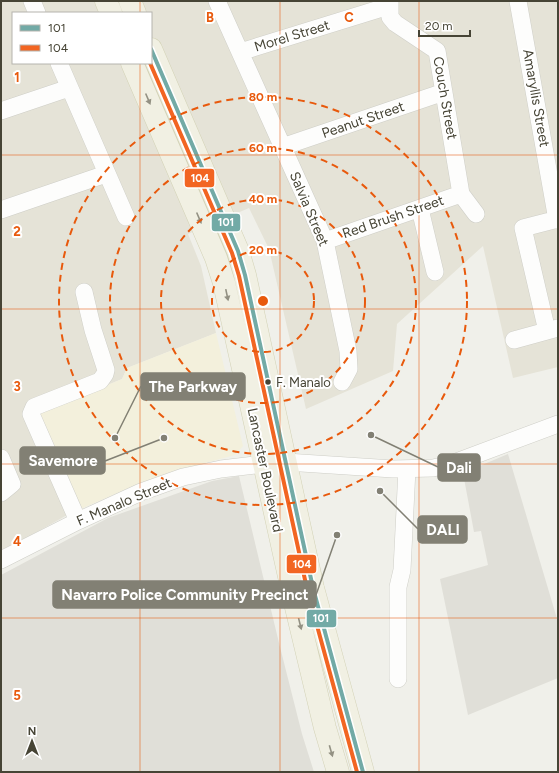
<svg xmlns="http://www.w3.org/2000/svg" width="559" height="773" font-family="Figtree,sans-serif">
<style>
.residential{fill:#e5e3d7;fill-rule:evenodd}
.commercial{fill:#f3f0dc}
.industrial{fill:#e0dfd8}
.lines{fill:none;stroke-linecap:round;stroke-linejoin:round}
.minor-casing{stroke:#cecec7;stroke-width:18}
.major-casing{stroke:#d3d2b6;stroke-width:23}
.minor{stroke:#fdfdfc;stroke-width:17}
.major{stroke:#f1f0e3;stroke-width:22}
.bus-1-casing{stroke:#fff;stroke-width:7}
.bus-2-casing{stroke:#fff;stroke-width:7}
.bus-1{stroke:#72aaa6;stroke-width:4}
.bus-2{stroke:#f26522;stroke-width:4}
.oneway{fill:#939183}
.grid{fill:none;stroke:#e8590c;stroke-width:1;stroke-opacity:0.55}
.ring{fill:none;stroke:#e8590c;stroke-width:2;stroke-dasharray:7 5}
.bus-dot{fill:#464435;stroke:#fff;stroke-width:1.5}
.labels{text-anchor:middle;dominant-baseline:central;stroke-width:4;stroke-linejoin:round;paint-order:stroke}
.bus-label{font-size:13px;fill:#464435;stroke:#fff;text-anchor:start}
.street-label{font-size:14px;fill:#464435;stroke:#fff}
.grid-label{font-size:13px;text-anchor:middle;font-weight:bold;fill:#e8590c;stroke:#fff;stroke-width:4;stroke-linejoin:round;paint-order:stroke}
.centre{fill:#e8590c;stroke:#fff;stroke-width:2}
.ring-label{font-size:12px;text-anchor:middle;font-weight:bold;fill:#e8590c;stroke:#fff;stroke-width:4;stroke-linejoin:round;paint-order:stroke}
.leader{fill:none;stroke:#828074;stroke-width:1.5}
.callout-dot{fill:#828074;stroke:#fff;stroke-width:1.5}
.callout{fill:#828074;stroke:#828074;stroke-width:1.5}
.callout-label{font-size:15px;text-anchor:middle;font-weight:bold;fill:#fff}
.line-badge{stroke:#fff;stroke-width:1.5}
.badge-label{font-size:11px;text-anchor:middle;font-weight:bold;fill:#fff}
</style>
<rect width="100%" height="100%" fill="#f0f0ea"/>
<path class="residential" d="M 1,1 L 558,1 L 558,367 L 513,378 L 483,246 L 397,324 L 393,371 L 306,409 L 269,249 L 249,208 L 188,234 L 201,266 L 216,333 L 127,368 L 122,379 L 28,418 L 69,514 L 1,552 ZM 13,13 L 151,13 L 151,63 L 13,63 Z"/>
<path class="commercial" d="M 216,333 L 243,446 L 235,455 L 175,471 L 136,485 L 69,514 L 28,418 L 122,379 L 127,368 Z"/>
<path class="industrial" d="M 508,454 L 558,622 L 558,678 L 468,715 L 440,579 L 488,565 L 481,531 L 474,532 L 463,473 Z
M 239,476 L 279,643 L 302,734 L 314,772 L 1,772 L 1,575 L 108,518 L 212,481 Z"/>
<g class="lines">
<defs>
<path id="minor" d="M 32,1 L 37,13
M 217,1 L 325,241 L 348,351 L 349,369 L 342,382
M 390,1 L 390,17 L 395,23 L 437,51 L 461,194 L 476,214
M 518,1 L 557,220
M 240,52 L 389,6
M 59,63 L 126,217
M 1,111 L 69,88
M 282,147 L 444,92
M 420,209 L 435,272
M 1,210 L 106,174
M 325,241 L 461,194
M 547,331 L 523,228 L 558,219
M 514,340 L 558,328
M 1,458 L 12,484 L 1,493
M 78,521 L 31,414 L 34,407 L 100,381 L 105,374 L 106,370 L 93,330 L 84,292
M 1,560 L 78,521 L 141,492 L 183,477 L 221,469 L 263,464 L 286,462 L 393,469 L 433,468 L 451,464 L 558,424
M 398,679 L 398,587 L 402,570 L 407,469"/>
<path id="major" d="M 106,1 L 111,13
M 130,1 L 135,13
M 151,49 L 238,251 L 245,275 L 313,588 L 363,772
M 132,63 L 216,258 L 224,283 L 294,599 L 325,728 L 338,772"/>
</defs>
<use href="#minor" class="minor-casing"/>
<use href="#major" class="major-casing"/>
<use href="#minor" class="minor"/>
<use href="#major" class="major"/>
<defs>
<path id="bus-1" d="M 151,49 L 238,251 L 245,275 L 313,588 L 363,772"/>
<path id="bus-2" d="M 150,63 L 232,253 L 239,276 L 307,589 L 357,772"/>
</defs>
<use href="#bus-1" class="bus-1-casing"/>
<use href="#bus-2" class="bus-2-casing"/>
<use href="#bus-1" class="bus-1"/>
<use href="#bus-2" class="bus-2"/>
</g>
<defs><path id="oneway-solid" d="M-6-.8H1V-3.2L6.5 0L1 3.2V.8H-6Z"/></defs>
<g class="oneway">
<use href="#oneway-solid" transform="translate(148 99) rotate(67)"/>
<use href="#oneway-solid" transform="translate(199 218) rotate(67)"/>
<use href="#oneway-solid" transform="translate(227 295) rotate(78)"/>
<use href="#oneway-solid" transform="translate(300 624) rotate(76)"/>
<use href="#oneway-solid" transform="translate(331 751) rotate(74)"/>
</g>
<path class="grid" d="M 140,1 L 140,13M 280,1 L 280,772M 419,1 L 419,772M 140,63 L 140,772M 1,155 L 558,155M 1,309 L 558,309M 1,464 L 558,464M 1,618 L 558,618"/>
<g class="ring">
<circle cx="263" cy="301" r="51"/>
<circle cx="263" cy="301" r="102"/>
<circle cx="263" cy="301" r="153"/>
<circle cx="263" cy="301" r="204"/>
</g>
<circle class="bus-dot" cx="268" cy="382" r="3.5"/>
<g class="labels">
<g class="bus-label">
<text x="276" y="382">F. Manalo</text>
</g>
<g class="street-label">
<text transform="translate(292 36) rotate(-17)">Morel Street</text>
<text transform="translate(445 98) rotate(80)">Couch Street</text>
<text transform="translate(536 98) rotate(80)">Amaryllis Street</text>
<text transform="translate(363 120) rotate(-19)">Peanut Street</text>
<text transform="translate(309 209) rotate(67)">Salvia Street</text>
<text transform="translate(393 217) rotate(-19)">Red Brush Street</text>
<text transform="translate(265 470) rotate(78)">Lancaster Boulevard</text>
<text transform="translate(124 502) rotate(-23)">F. Manalo Street</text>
</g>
</g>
<g class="grid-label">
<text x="210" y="22">B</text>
<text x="349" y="22">C</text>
<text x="17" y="82">1</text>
<text x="17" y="236">2</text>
<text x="17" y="391">3</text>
<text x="17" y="546">4</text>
<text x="17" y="700">5</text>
</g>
<circle cx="263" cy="301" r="6" class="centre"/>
<g class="ring-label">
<text x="263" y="101">80 m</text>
<text x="263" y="152">60 m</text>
<text x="263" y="203">40 m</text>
<text x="263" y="254">20 m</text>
</g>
<path class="leader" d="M115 438L141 386M164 438L105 461M371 435L438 467M380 491L418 529M337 535L316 595"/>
<g class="callout-dot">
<circle cx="115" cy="438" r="4"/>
<circle cx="164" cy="438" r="4"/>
<circle cx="371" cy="435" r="4"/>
<circle cx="380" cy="491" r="4"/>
<circle cx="337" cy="535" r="4"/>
</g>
<g class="callout">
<rect x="141" y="373" width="104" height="27" rx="4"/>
<rect x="20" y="447" width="85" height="27" rx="4"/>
<rect x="438" y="454" width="42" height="27" rx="4"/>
<rect x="418" y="516" width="49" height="27" rx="4"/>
<rect x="53" y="581" width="263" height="27" rx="4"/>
</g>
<g class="callout-label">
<text x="193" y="392">The Parkway</text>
<text x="63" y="466">Savemore</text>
<text x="459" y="473">Dali</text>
<text x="443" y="535">DALI</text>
<text x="185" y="600">Navarro Police Community Precinct</text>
</g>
<g class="line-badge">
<rect x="184" y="168" width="31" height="20" rx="4" fill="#f26522"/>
<rect x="211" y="213" width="30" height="19" rx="4" fill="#72aaa6"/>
<rect x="286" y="554" width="31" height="20" rx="4" fill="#f26522"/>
<rect x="306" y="609" width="31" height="19" rx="4" fill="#72aaa6"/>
</g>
<g class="badge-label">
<text x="200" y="182">104</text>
<text x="226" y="226">101</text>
<text x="302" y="568">104</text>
<text x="321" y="622">101</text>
</g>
<rect width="559" height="773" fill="none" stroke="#464435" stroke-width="4"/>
<rect x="12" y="12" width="140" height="52" fill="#ffffff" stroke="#b5b4ae"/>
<rect x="20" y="25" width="20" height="6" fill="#72aaa6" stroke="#b5b4ae"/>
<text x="48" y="32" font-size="12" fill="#464435">101</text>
<rect x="20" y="45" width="20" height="6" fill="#f26522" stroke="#b5b4ae"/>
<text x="48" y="52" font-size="12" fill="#464435">104</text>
<g transform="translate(32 741)" stroke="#ffffff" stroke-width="3" paint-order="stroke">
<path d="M0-3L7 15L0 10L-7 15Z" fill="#464435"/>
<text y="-6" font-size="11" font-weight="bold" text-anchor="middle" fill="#464435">N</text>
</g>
<path d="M419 30v6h51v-6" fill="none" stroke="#464435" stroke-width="2"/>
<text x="425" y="30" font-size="12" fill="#464435" stroke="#ffffff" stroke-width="3" paint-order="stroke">20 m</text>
</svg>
